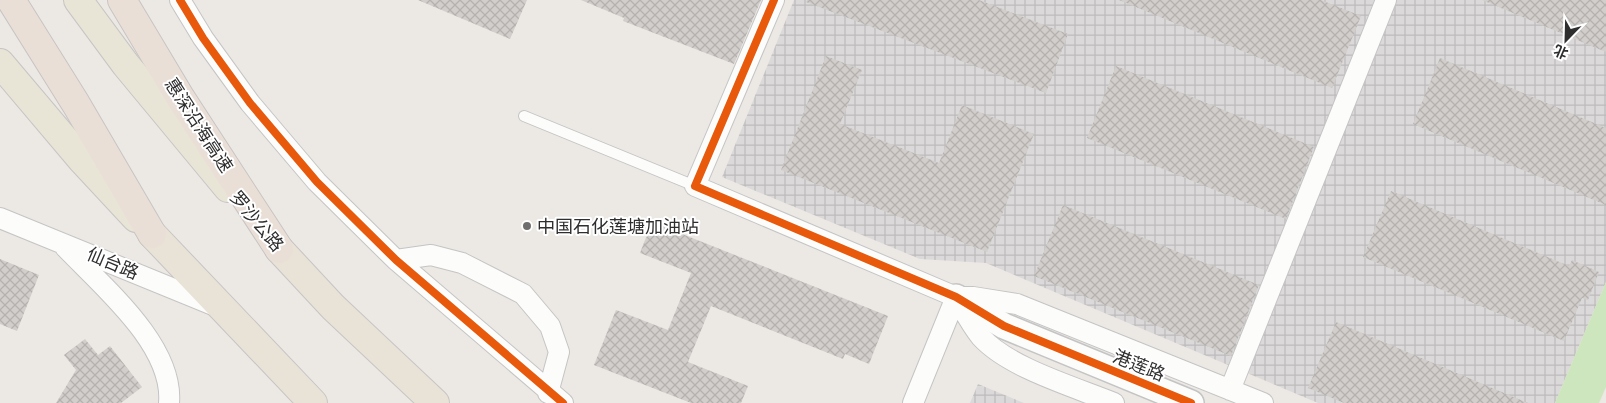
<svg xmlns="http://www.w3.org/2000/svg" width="1606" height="403" font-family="'Asap Condensed','Noto Sans SC',sans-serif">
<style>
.industrial{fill:url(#industrial-grid)}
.grass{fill:#cee6be}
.building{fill:url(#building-cross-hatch)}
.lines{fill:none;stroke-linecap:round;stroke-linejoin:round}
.service-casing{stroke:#c5c4c5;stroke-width:12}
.minor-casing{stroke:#c5c4c5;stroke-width:22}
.tertiary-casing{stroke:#c5c4c5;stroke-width:28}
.primary-casing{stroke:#c6c5c4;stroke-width:30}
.trunk-casing{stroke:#c6c5c4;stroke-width:30}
.motorway-casing{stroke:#c6c5c4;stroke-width:30}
.service{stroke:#fcfcfb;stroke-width:10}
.minor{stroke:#fcfcfb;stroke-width:20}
.tertiary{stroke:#fcfcfb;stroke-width:25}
.primary{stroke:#e8e4d6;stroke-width:28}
.trunk{stroke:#e9e2d6;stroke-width:28}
.motorway{stroke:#eadfd6;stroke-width:28}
.cycleway-casing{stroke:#fff;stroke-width:11}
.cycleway{stroke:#e8590c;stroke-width:8}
.poi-dot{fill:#706f6e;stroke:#fff;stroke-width:2}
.labels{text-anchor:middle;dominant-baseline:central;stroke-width:4;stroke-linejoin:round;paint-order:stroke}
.street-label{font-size:18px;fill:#2e2e2e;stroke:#fff}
.poi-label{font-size:18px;fill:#2e2e2e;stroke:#fff;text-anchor:start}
</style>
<defs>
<pattern id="industrial-grid" width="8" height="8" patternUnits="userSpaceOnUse" patternTransform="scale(1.25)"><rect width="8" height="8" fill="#dcd9db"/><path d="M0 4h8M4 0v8" fill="none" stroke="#bdbbbc"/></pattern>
<pattern id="building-cross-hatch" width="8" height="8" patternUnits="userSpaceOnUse" patternTransform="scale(1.25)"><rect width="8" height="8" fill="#d1cecb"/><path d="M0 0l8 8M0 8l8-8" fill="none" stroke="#b4b1af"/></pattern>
</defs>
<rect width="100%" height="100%" fill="#ece8e4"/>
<path class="industrial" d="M 794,0 L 1606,0 L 1606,282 L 1555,403 L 1318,403 L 986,263 L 920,259 L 722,177 Z
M 978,384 L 1024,403 L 970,403 Z"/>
<path class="grass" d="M 1606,282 L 1606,387 L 1599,403 L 1555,403 Z"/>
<path class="building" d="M 418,0 L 527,0 L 510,39 Z
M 581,0 L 761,0 L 734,64 L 623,21 L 624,18 Z
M 807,0 L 979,0 L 1068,34 L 1046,93 L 806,2 Z
M 1119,0 L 1321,0 L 1361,16 L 1332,88 Z
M 1482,0 L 1606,0 L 1606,52 Z
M 826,56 L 862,70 L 840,124 L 939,163 L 962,105 L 1034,134 L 987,252 L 781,170 Z
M 1440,58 L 1606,128 L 1606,205 L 1413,124 Z
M 1116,66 L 1314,147 L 1286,219 L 1087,138 Z
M 1391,191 L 1569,266 L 1572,260 L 1599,272 L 1588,300 L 1582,298 L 1564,341 L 1363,257 Z
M 1063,205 L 1259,285 L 1231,356 L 1034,276 Z
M 652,222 L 888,316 L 869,364 L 845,354 L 843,359 L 711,306 L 688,362 L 748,386 L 741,403 L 691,403 L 594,365 L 616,310 L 668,330 L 691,273 L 640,253 Z
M 0,259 L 39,275 L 17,331 L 0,324 Z
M 1336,322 L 1528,403 L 1344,403 L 1308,388 Z
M 85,339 L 98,355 L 110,346 L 142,387 L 121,403 L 56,403 L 76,370 L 64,355 Z"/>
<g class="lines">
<defs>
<path id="service" d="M 524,116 L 695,186"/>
<path id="minor" d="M 180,0 L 203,38 L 250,103 L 317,182 L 396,260 L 563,403
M 774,0 L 695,186 L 956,297 L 913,403
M 0,218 L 218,307
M 65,247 C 102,286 174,345 169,403
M 396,260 L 431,255 L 462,263 L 523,294 L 550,326 L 559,352 L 548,393
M 1230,390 L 1386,0
M 1114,403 C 1075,387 1009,368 981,337 C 971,325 964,311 956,297 L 973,297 L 1017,304 L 1263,403"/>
<path id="tertiary" d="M 956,297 L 1004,326 L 1191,403"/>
<path id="primary" d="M 78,0 L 126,65 L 228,188
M 0,63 L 82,160 L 136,218"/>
<path id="trunk" d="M 152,234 L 313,403
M 279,249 L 333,307 L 435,403"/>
<path id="motorway" d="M 11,0 L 76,104 L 152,234
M 122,0 L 180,97 L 279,249"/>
</defs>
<use href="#service" class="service-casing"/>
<use href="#minor" class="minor-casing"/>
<use href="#tertiary" class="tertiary-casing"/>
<use href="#primary" class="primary-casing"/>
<use href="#trunk" class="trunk-casing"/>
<use href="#motorway" class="motorway-casing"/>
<use href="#service" class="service"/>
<use href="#minor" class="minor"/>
<use href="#tertiary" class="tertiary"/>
<use href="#primary" class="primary"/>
<use href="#trunk" class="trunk"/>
<use href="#motorway" class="motorway"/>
<defs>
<path id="cycleway" d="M 180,0 L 203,38 L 250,103 L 317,182 L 396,260 L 563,403
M 774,0 L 695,186 L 956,297 L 1004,326 L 1191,403"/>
</defs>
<use href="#cycleway" class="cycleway-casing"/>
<use href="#cycleway" class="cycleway"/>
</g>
<circle class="poi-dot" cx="527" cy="226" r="5"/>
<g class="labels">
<g class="street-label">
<text transform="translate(199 125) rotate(57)">惠深沿海高速</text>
<text transform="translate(257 221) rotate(50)">罗沙公路</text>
<text transform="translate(113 263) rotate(23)">仙台路</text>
<text transform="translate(1139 365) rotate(22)">港莲路</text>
</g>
<g class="poi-label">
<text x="537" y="226">中国石化莲塘加油站</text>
</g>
</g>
<g transform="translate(1566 40) rotate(203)" stroke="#ffffff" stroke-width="4" paint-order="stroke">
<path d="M0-4L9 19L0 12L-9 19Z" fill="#2e2e2e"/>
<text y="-8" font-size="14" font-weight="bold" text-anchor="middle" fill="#2e2e2e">北</text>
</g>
</svg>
